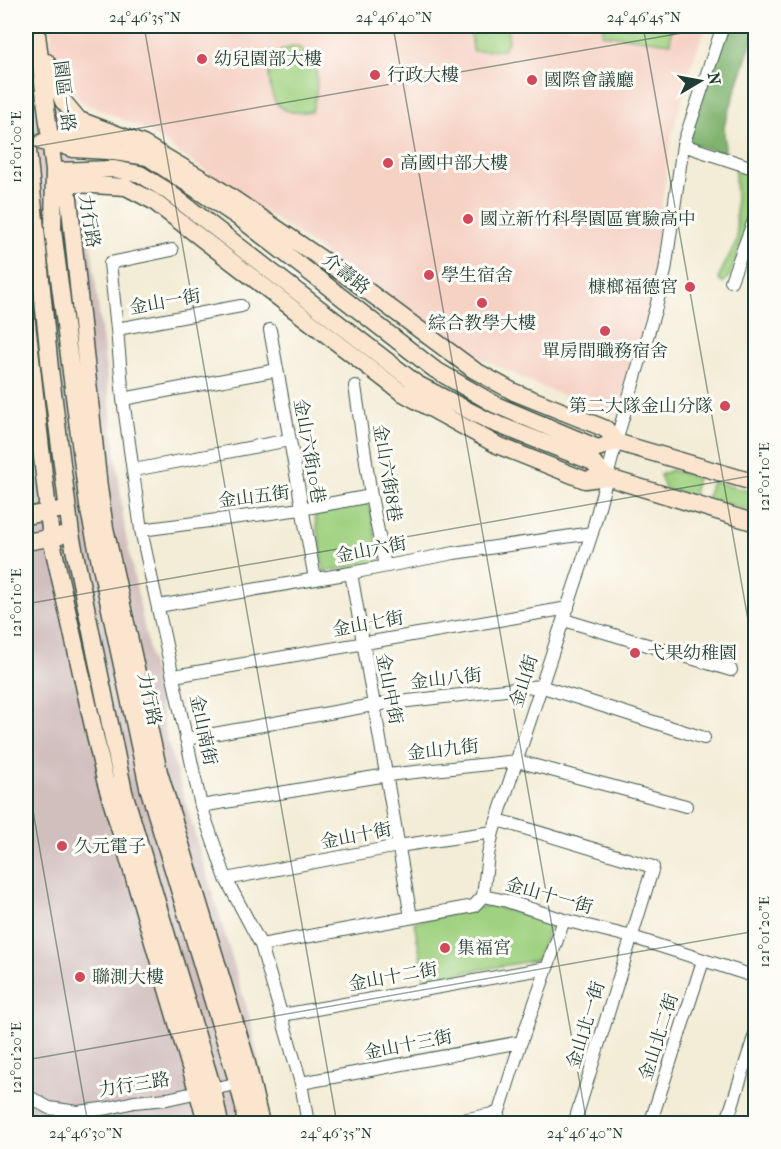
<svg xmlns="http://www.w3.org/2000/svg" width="781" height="1149" font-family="'IM FELL French Canon','Noto Serif TC',serif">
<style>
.built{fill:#f6d2c4}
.industrial{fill:#d1bfbe}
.green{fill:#9fd180;stroke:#5f875a;stroke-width:1.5}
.forest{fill:#7fb36e;stroke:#4f7851;stroke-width:1.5}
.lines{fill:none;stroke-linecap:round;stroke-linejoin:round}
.street-casing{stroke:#3f574c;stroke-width:14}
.secondary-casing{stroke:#3f574c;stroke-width:19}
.street{stroke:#fff;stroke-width:12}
.secondary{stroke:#fce5cf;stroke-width:16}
.ticks{fill:none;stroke:#1f3d34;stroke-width:1.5;stroke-opacity:0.45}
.poi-dot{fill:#d1495b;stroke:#fdfcf7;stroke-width:2}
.labels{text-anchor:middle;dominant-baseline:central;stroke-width:6;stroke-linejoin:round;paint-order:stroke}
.poi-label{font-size:18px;fill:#1f3d34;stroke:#fdfcf7;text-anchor:start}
.street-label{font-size:18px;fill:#1f3d34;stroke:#fdfcf7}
.neatline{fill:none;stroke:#1f3d34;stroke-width:2}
.ticks-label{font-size:15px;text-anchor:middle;fill:#1f3d34}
</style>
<rect width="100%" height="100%" fill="#fdfcf7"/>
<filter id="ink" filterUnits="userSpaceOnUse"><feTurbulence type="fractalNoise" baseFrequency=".0167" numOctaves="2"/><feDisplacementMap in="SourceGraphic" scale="12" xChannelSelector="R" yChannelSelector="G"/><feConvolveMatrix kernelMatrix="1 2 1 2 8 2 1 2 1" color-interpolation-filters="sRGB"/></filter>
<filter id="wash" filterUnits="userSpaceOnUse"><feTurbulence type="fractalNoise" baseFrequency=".008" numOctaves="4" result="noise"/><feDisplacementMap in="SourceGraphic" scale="24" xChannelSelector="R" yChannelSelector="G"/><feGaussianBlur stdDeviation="1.35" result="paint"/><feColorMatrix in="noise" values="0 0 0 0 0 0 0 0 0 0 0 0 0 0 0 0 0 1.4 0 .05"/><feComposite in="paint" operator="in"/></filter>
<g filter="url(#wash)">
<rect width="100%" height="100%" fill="#f3ecd6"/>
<path class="built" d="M 51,26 L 706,26 L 692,63 L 672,134 L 663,194 L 654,285 L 619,412 L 611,413 L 541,387 L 470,353 L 143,128 L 81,102 L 67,83 L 51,47 Z"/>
<path class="industrial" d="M 26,26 L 44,26 L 87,211 L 125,531 L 167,740 L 251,1022 L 269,1123 L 26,1123 Z"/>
<path class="green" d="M 470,26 L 509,26 L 507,28 L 509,40 L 503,50 L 473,51 Z
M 603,26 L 672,26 L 670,43 L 602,34 Z
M 295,46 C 300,48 305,50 308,54 C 321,67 317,95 312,111 C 271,119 268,92 269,60 L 282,50 Z
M 735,167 L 755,175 L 755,205 L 730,275 L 723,283 L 719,279 L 719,276 L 737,240 Z
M 26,395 L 36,487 L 26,499 Z
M 671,470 L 697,477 L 693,497 L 665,489 L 660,475 Z
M 712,481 L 755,493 L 755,512 L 707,498 Z
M 369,501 L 380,562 L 324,572 L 314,511 Z
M 490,905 L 551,923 L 537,960 L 425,979 L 414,922 Z"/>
<path class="forest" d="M 726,26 L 755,26 L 755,31 L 724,126 L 725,154 L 688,143 Z"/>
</g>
<g filter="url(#ink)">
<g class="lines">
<defs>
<path id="street" d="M 683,145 L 756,169
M 172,250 L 110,263 L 117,329 L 241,306
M 731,281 L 756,215
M 117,329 L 123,399 L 141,530 L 201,806 L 226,879 L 261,945 L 301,1083 L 308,1124
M 270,330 L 315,579
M 355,386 L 371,496 L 385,566
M 123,399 L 277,370
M 134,470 L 289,440
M 141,530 L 301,509 L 371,496
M 351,573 L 411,917
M 158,606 L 351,573 L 454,553 L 592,533
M 564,620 L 731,670
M 174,676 L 568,608
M 186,739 L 373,705 L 540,686 L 704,738
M 201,806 L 387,775 L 517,761 L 686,806
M 498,820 L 653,867 L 574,1124
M 226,879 L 398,846 L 493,832
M 483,896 L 488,855 L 493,832 L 592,533 L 621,424 L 656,307 L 665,271 L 683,145 L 723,26
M 483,896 L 507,901 L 564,920 L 632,937 L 756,977
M 261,945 L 474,906 L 483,896
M 282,1015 L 547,968
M 301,1083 L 521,1042
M 26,1095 L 49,1108 L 78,1112 L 109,1108 L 134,1102 L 167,1099 L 244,1082
M 442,1124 L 498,1113
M 495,1124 L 521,1042 L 564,920
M 650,1124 L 703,961
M 726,1124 L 756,1031"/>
<path id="secondary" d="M 36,26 L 54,171 L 53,230 L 88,506 L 148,787 L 238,1084 L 244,1107 L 245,1124
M 47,62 L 63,101 L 79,120 L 143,144 L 216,187 L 354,281 L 474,370 L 514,392 L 606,429 L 616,442
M 26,130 L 50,369 L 71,534 L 124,792 L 213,1089 L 220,1124
M 52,140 L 67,136 L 115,141
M 43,142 L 50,141 L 73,149 L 108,151 L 148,157 L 241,219 L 434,369 L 496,405 L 598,448 L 616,442 L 756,483
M 55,171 L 114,169 L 140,174 L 166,190 L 417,384 L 489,421 L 593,462 L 606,477
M 54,172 L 69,198 L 99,488 L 105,528 L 159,772 L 246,1059 L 261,1124
M 55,172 L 75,184 L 126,187 L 153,201 L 401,392 L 497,445 L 585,480 L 606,477 L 756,523
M 26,314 L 51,538 L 105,780 L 207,1124
M 26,516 L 59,510
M 26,542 L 60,536"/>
</defs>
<use href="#street" class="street-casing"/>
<use href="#secondary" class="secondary-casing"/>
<use href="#street" class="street"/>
<use href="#secondary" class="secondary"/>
</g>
</g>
<path class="ticks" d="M 144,26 L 337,1124M 393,26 L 587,1124M 643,26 L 756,665M 26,148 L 722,26M 26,604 L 756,475M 26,771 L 88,1124M 26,1060 L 756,931"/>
<g class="poi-dot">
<circle cx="202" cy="59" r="6"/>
<circle cx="375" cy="75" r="6"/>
<circle cx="532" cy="80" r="6"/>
<circle cx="388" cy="163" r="6"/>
<circle cx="468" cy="219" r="6"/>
<circle cx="429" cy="275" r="6"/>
<circle cx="690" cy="287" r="6"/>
<circle cx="482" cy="303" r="6"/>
<circle cx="605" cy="331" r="6"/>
<circle cx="725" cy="406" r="6"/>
<circle cx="635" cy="653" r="6"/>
<circle cx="62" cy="846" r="6"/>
<circle cx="445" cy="948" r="6"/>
<circle cx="80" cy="977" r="6"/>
</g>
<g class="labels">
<g class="poi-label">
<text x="214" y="59">幼兒園部大樓</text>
<text x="387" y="75">行政大樓</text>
<text x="544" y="80">國際會議廳</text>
<text x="400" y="163">高國中部大樓</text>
<text x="480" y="219">國立新竹科學園區實驗高中</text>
<text x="441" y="275">學生宿舍</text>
<text x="678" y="287" text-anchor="end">槺榔福德宮</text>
<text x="482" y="323" text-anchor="middle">綜合教學大樓</text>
<text x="605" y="351" text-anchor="middle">單房間職務宿舍</text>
<text x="713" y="406" text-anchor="end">第二大隊金山分隊</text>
<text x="647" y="653">弋果幼稚園</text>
<text x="74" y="846">久元電子</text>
<text x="457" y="948">集福宮</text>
<text x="92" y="977">聯測大樓</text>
</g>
<g class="street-label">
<text transform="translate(64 96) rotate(83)">園區一路</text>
<text transform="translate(89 221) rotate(81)">力行路</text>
<text transform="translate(346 274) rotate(38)">介壽路</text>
<text transform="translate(165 302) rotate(-10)">金山一街</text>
<text transform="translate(309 451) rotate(80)">金山六街10巷</text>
<text transform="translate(387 473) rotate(81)">金山六街8巷</text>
<text transform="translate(254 497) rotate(-7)">金山五街</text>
<text transform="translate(371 550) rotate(-11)">金山六街</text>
<text transform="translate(368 624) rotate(-10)">金山七街</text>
<text transform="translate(446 679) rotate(-6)">金山八街</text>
<text transform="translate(524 681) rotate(-72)">金山街</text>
<text transform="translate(389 689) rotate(79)">金山中街</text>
<text transform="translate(149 699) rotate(78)">力行路</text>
<text transform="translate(203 730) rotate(78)">金山南街</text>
<text transform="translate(443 750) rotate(-6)">金山九街</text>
<text transform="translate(356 836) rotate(-11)">金山十街</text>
<text transform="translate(549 896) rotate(16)">金山十一街</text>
<text transform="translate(393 977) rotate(-10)">金山十二街</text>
<text transform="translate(586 1025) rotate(-73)">金山北一街</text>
<text transform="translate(659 1037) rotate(-72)">金山北二街</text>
<text transform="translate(408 1045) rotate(-11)">金山十三街</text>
<text transform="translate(134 1085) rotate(-9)">力行三路</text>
</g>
</g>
<rect width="781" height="1149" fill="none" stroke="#fdfcf7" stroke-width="66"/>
<g transform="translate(700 81) rotate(80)" stroke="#fdfcf7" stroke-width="4.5" paint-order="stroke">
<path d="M0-4.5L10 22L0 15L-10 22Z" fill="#1f3d34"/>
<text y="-9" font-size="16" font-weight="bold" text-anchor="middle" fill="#1f3d34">N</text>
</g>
<rect x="33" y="33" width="715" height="1083" class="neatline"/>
<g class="ticks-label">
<text x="145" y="22">24°46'35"N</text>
<text x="394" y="22">24°46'40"N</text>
<text x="644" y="22">24°46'45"N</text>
<text transform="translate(16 147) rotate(-90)" y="5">121°01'00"E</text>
<text transform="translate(764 477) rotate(-90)" y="5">121°01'10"E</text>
<text transform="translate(16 603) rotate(-90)" y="5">121°01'10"E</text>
<text transform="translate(764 932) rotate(-90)" y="5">121°01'20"E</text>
<text transform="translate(16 1058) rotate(-90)" y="5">121°01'20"E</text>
<text x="86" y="1138">24°46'30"N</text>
<text x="336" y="1138">24°46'35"N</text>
<text x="585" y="1138">24°46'40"N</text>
</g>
</svg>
